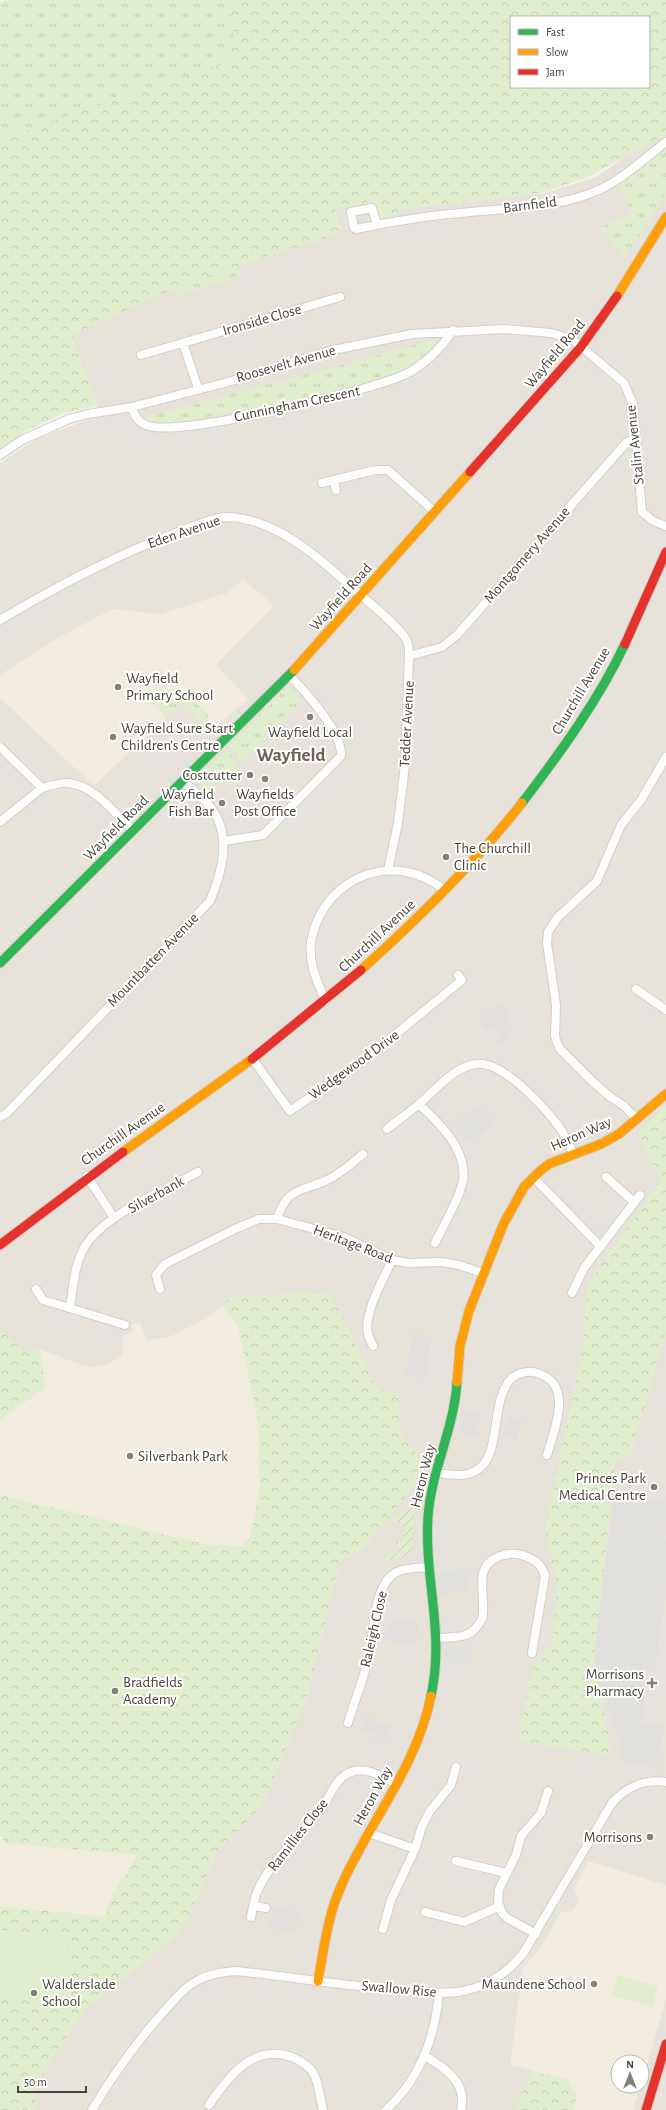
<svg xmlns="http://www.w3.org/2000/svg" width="666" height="2110" font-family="'Alegreya Sans',sans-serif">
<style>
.residential{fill:#e7e3da;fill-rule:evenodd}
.education{fill:#f1ecdf}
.grass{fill:url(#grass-tufts)}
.forest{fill:url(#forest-crowns);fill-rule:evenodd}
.garden{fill:url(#garden-furrows)}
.pitch{fill:#e0eecd}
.parking{fill:#e2e0dc}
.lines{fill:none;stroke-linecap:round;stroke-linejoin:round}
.street-casing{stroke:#d1cfca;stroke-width:10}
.fast-casing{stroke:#d3cec4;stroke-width:11}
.slow-casing{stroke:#d3cec4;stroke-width:11}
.jam-casing{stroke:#d3cec4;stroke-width:11}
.street{stroke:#fdfdfc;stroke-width:8}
.fast{stroke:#30b455;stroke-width:9}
.slow{stroke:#ff9f0a;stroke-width:9}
.jam{stroke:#e5322d;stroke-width:9}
.poi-dot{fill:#858077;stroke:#fff;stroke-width:1.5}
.labels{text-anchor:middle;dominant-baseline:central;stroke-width:4;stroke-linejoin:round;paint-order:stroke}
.street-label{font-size:15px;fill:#4a4338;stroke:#fff}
.poi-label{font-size:15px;fill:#4a4338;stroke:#fff;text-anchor:start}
.district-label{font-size:19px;font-weight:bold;fill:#6e614e;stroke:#fff}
</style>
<defs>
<pattern id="grass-tufts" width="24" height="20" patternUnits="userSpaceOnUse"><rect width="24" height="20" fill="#e0eecd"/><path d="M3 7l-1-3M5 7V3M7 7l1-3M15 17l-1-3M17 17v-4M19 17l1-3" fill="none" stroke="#c2cdb1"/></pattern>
<pattern id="forest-crowns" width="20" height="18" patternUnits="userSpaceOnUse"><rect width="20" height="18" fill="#e0eecd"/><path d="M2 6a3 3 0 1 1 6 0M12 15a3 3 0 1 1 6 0" fill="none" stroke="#c2cdb1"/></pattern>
<pattern id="garden-furrows" width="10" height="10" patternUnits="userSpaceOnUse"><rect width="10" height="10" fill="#e0eecd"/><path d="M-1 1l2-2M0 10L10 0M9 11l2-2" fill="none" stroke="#c2cdb1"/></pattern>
</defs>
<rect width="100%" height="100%" fill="#f3f1ed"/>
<path class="residential" d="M 666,129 L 666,2110 L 0,2110 L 0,463 L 37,438 L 101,415 L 71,335 L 187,282 L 341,233 L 335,210 L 375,201 L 380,217 L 383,218 L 393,217 L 400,209 L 545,193 L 596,177 ZM 618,2062 L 642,2062 L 642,2086 L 618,2086 Z"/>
<path class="education" d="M 243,579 L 274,606 L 216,665 L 248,699 L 213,729 L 209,730 L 181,703 L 94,786 L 0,698 L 0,675 L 56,639 L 112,609 L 161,614 L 227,593 Z
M 223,1306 L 238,1325 L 259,1426 L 260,1486 L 251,1535 L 243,1546 L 211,1545 L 137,1855 L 110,1900 L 105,1917 L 11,2110 L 0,2110 L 0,1329 L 26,1353 L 40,1349 L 81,1365 L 95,1367 L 109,1364 L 123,1354 L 123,1336 L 134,1330 L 130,1325 L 140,1322 L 147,1341 L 172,1336 L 207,1318 Z
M 588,1861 L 666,1885 L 666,1999 L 642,2081 L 642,2062 L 618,2062 L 618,2086 L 640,2086 L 633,2110 L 573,2110 L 577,2097 L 568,2080 L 510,2065 L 523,1968 L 538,1951 L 561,1912 L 572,1911 L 579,1901 L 574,1888 Z"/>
<path class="grass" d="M 6,0 L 228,0 C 232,20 241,55 220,67 L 0,139 L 0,3 Z
M 666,149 L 666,192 L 625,258 L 600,228 L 632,213 L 619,184 Z
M 235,265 L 239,273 L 236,277 L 177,296 L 174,287 Z
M 434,340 C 436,348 430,351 424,356 C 387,384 337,392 292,401 C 252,409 212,416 172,423 L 156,422 L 146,417 Z
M 288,687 L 302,700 L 241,763 L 229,746 Z
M 174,689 L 197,704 L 208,714 L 208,722 L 205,726 L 181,703 L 166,717 L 153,704 L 150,697 L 156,690 Z
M 226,749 L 238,765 L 209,794 L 195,781 Z"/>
<path class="forest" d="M 228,0 L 666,0 L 666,135 L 586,178 L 541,193 L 400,209 L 393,217 L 384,218 L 378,215 L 375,201 L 335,210 L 341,233 L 184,284 L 72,335 L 97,406 L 64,413 L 29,429 L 0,450 L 0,139 L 226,63 C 238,47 232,19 228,0 ZM 511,17 L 649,17 L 649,87 L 511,87 Z
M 666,1106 L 666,1331 L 631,1454 L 615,1463 L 594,1657 L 612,1756 L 517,1741 L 535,1665 L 552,1645 L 557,1585 L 545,1529 L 583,1347 L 587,1286 L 660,1181 L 638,1132 Z
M 329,1291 L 378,1390 L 399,1394 L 398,1428 L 418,1456 L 416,1484 L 362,1550 L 340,1561 L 305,1704 L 261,1808 L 218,1851 L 182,1931 L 85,2010 L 39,2080 L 33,2110 L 0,2110 L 0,1906 L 105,1917 L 110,1900 L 137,1855 L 3,1843 L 3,1836 L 0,1835 L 0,1495 L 209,1545 L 243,1546 L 251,1535 L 260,1486 L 259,1426 L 238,1325 L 223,1306 L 229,1298 Z
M 0,1329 L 26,1353 L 40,1349 L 45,1388 L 0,1420 Z
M 533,2071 L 568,2080 L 577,2097 L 573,2110 L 514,2110 Z"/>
<path class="garden" d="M 414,1508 L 411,1554 L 386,1562 L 384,1555 L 399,1554 L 398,1544 L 387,1545 L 387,1543 L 404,1541 L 403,1523 L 389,1522 C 398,1515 402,1509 414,1508 Z"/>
<path class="pitch" d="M 0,1930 L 67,1936 L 68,1977 L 60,2002 L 0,1998 Z
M 618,1975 L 658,1987 L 652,2007 L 612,1995 Z"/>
<path class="parking" d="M 500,1002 L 510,1013 L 505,1018 L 514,1027 L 501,1045 L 496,1040 L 502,1035 L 495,1028 L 490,1032 L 479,1021 Z
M 478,1104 L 494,1122 L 468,1144 L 452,1127 Z
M 412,1333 L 432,1338 L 429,1355 L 429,1377 L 406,1376 Z
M 462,1409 L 481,1414 L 476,1436 L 458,1431 Z
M 507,1417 L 522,1421 L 517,1440 L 503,1437 Z
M 623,1493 L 666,1503 L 666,1527 L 664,1534 L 666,1540 L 666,1588 L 656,1661 L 652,1661 L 652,1666 L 649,1666 L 641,1723 L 664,1727 L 661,1749 L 665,1751 L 663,1770 L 649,1767 L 649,1763 L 624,1762 L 594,1657 L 614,1498 L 622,1499 Z
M 464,1567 L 469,1589 L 440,1595 L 437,1573 Z
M 395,1618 L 419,1623 L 415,1645 L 381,1639 L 382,1631 L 388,1632 L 389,1624 L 393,1625 Z
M 471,1647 L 471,1663 L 446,1664 L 446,1648 Z
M 364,1717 L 392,1725 L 383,1745 L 374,1743 L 376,1735 L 360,1731 Z
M 274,1907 L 300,1913 L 295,1933 L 269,1927 Z"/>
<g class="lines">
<defs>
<path id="street" d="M 377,224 L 372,208 L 351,212 L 354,228 L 356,229 C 394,221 432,215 471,212 C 511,208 555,208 594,192 C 620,182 644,159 666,142
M 183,343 L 198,388
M 141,355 L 340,297
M 132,407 C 134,415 137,421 146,425 C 173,439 376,390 408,373 C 426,363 442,347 453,330
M 0,455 L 22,440 L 69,419 L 88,414 L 132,407 L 228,382 L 333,350 L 412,334 L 504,329 L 551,333 L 572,339 L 624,383 L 633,404 L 642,512 L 653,521 L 666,526
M 334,481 L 336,490
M 322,483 L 375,470 L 388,470 L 435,512
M 0,620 C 57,586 116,555 178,532 C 195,526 212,517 230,517 C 276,520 316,555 349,585 C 362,597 401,627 407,641 C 409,646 409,652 409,656 L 405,765 L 398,823 L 388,870
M 409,656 L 442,647 L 457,635 L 626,443 L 635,438
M 0,747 L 42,788 C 50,786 60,782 69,783 C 95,786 115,814 133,830
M 0,822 L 42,788
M 224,841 L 263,835 L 341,756 C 343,733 305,691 289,675
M 636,989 L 666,1010
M 326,1001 C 316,981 307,959 312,937 C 326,875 397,849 445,891
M 252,1058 L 290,1111 L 368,1057 L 462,980 L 458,975
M 419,1104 C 439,1123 468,1150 463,1181 C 459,1200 443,1226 435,1243
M 0,1117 L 7,1113 L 210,901 C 222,872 232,837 212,809 C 204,798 193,790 183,781
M 637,1119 L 624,1106 L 609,1096 L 592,1081 L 559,1048 L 555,1036 L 556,1005 L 547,943 L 548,932 L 557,918 L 597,881 L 621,825 L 641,800 L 666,757
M 387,1129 C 397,1121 408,1113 418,1105 C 435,1091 452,1068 475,1064 C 502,1059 545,1108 560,1128 C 565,1135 569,1145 573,1153
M 87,1176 L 114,1218
M 533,1177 L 601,1247
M 606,1177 L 634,1202
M 277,1219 C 287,1188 299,1192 325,1181 C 339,1175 351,1164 363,1154
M 36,1289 L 43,1300 L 125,1325
M 160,1289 L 156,1275 L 165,1264 L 235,1229 L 259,1219 L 277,1219 L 344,1237 L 392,1260 L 408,1263 L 442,1262 L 459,1265 L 483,1273
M 572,1293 L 584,1268 L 640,1195
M 70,1307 C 73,1289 74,1267 83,1250 C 100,1216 165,1190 198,1172
M 373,1346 C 371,1342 369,1338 368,1334 C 363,1314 384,1278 392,1260
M 437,1473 C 453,1475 470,1479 483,1465 C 500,1446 492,1398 511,1379 C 517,1373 529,1370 537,1373 C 574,1383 555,1429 547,1455
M 437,1638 C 449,1637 466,1639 475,1629 C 477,1626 481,1622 482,1619 C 488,1597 470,1567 500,1556 C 509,1553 519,1553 527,1557 C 537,1561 542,1566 545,1576 L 532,1653
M 348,1723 C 355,1699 365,1676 370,1652 C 374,1630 374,1591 391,1576 C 401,1567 418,1568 430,1567
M 369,1833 L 415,1849
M 456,1861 L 506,1873
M 254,1906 L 266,1908
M 425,1912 L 464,1922 L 498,1907
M 251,1917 C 253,1908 254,1898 258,1890 C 273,1857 302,1835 323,1806 C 332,1794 335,1778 351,1772 C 366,1766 383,1777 396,1784
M 383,1929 L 391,1900 L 415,1849 L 422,1826 L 430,1811 L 451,1785 L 456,1767
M 536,1934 L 507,1918 L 502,1913 L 498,1901 L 499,1889 L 516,1855 L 521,1836 L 541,1813 L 548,1791
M 425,2056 C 445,2068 468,2083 461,2110
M 209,2105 C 228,2077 253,2043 292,2057 C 300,2060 310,2067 314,2074 C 319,2084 320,2099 323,2110
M 92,2110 C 115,2072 136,2042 166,2009 C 175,2000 183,1988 195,1982 C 207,1974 222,1972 236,1971 C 293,1977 351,1987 409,1991 C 427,1992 446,1995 464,1991 C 489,1985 509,1972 524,1952 L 612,1803 C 626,1787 645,1779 666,1782
M 386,2110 C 420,2079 435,2037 439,1993"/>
<path id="fast" d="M 522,803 C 560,753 598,701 625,644
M 0,963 L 294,670
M 431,1696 C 445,1632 424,1579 428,1517 C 431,1471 454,1430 457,1382"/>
<path id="slow" d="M 617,296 L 666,217
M 294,670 L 470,472
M 361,970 C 419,918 474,864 522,803
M 123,1152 L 252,1059
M 457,1382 L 460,1346 L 469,1311 L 503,1225 L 524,1187 L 540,1171 L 549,1164 L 601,1144 L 619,1134 L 666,1094
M 318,1981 C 324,1948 328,1914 342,1884 C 371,1820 417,1766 431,1696"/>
<path id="jam" d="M 470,472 L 580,348 L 617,296
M 625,644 L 666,552
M 252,1059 L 361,970
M 0,1245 L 123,1152
M 646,2110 L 666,2044"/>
</defs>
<use href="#street" class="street-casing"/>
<use href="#fast" class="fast-casing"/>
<use href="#slow" class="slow-casing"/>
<use href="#jam" class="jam-casing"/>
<use href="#street" class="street"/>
<use href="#fast" class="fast"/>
<use href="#slow" class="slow"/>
<use href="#jam" class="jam"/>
</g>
<g class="poi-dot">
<circle cx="118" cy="687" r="4"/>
<circle cx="310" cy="717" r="4"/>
<circle cx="113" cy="737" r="4"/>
<circle cx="250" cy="775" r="4"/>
<circle cx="265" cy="779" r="4"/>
<circle cx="222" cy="803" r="4"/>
<circle cx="446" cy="857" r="4"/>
<circle cx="130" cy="1456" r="4"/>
<circle cx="654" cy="1487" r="4"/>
<path d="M650 1677h4v4h4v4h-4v4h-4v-4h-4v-4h4z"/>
<circle cx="115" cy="1691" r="4"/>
<circle cx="650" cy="1837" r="4"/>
<circle cx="594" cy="1984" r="4"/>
<circle cx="34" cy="1993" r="4"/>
</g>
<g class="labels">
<g class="street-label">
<text transform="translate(530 205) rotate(-7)">Barnfield</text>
<text transform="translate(262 320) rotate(-16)">Ironside Close</text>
<text transform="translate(555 354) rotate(-50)">Wayfield Road</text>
<text transform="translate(286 364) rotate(-16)">Roosevelt Avenue</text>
<text transform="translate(297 404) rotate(-12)">Cunningham Crescent</text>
<text transform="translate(635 445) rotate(-96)">Stalin Avenue</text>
<text transform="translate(184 532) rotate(-19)">Eden Avenue</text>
<text transform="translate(527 555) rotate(-49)">Montgomery Avenue</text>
<text transform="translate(341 597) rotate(-48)">Wayfield Road</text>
<text transform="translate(581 691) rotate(-59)">Churchill Avenue</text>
<text transform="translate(407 724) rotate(-87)">Tedder Avenue</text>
<text transform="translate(116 828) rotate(-45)">Wayfield Road</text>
<text transform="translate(377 936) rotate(-43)">Churchill Avenue</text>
<text transform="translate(153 960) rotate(-46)">Mountbatten Avenue</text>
<text transform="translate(354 1065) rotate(-36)">Wedgewood Drive</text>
<text transform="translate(123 1134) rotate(-35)">Churchill Avenue</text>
<text transform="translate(581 1134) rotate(-24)">Heron Way</text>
<text transform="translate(156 1195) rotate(-29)">Silverbank</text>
<text transform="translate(353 1244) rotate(21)">Heritage Road</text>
<text transform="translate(423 1476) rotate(-76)">Heron Way</text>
<text transform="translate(374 1629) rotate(-77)">Raleigh Close</text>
<text transform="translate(373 1796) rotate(-61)">Heron Way</text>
<text transform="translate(298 1835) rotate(-52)">Ramillies Close</text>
<text transform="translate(399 1989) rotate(5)">Swallow Rise</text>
</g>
<g class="poi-label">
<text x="126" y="678">Wayfield<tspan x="126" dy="17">Primary School</tspan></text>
<text x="121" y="728">Wayfield Sure Start<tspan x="121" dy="17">Children’s Centre</tspan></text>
<text x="310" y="732" text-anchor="middle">Wayfield Local</text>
<text x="242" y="775" text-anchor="end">Costcutter</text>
<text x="214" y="794" text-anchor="end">Wayfield<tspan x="214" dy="17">Fish Bar</tspan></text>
<text x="265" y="794" text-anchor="middle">Wayfields<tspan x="265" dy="17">Post Office</tspan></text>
<text x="454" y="848">The Churchill<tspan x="454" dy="17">Clinic</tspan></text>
<text x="138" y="1456">Silverbank Park</text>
<text x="646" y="1478" text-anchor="end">Princes Park<tspan x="646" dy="17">Medical Centre</tspan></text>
<text x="644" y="1674" text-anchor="end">Morrisons<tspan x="644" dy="17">Pharmacy</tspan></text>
<text x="123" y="1682">Bradfields<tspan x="123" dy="17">Academy</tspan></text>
<text x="642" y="1837" text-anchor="end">Morrisons</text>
<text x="42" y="1984">Walderslade<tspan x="42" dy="17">School</tspan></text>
<text x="586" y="1984" text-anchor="end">Maundene School</text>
</g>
<g class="district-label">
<text x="291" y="755">Wayfield</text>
</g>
</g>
<rect x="510" y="16" width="140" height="72" fill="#ffffff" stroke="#b7b4af"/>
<rect x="518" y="29" width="20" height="6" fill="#30b455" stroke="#b7b4af"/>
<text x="546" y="36" font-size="12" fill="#4a4338">Fast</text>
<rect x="518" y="49" width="20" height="6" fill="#ff9f0a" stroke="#b7b4af"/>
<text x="546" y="56" font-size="12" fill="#4a4338">Slow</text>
<rect x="518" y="69" width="20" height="6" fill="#e5322d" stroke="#b7b4af"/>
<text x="546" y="76" font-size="12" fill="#4a4338">Jam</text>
<g transform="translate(630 2074)"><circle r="19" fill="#ffffff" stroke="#b7b4af"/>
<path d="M0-3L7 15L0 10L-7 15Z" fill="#858077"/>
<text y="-6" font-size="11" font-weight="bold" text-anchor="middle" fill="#4a4338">N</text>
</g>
<path d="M18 2086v6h68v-6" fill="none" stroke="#4a4338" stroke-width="2"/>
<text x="24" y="2086" font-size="12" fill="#4a4338" stroke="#ffffff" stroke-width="3" paint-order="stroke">50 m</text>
</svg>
